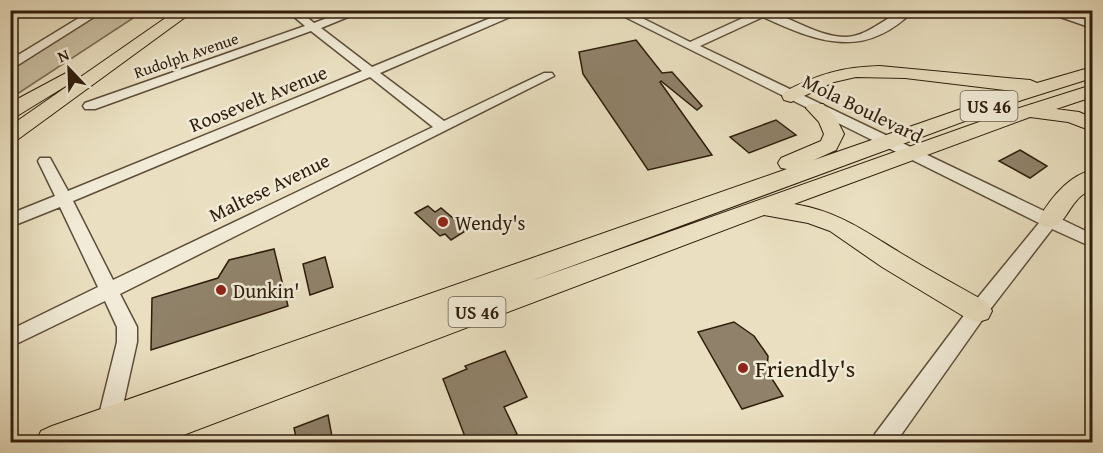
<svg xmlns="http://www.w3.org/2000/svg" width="1103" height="453" font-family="'Gentium Book Plus',serif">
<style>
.green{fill:#cabfa2;stroke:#7c6e57;stroke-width:1.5}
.building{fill:#90826a;stroke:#2f1d0c;stroke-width:1.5}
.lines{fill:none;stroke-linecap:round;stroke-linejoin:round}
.minor-casing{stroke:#5e4e39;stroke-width:3}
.highway-casing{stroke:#2f1d0c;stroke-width:2}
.minor{fill:#f1ebd7;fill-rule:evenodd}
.highway{fill:#eae0c1;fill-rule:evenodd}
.poi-dot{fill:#8f2418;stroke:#f1ebd7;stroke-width:2}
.labels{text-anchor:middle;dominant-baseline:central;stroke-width:5;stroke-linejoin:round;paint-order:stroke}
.far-street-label{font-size:16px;fill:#2f1d0c;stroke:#f1ebd7}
.shield{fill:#f1ebd7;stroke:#695b49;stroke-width:1.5}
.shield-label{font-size:18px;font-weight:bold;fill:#2f1d0c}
.street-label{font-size:20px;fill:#2f1d0c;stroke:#f1ebd7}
.poi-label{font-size:20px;fill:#2f1d0c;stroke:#f1ebd7;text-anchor:start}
.near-poi-label{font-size:24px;fill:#2f1d0c;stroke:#f1ebd7;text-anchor:start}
</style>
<rect width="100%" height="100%" fill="#eae0c1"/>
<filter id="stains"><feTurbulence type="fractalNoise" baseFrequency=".00333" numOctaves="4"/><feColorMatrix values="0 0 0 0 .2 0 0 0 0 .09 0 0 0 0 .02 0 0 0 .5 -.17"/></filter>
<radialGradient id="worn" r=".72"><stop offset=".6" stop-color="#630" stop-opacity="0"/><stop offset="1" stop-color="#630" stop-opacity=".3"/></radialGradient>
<path class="green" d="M 99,11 L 144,11 L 11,98 L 11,65 Z"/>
<path class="building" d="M 636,40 L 662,73 L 672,72 L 702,106 L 697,110 L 661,81 L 660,82 L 712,155 L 648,170 L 583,74 L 579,52 Z
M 776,120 L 796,135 L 749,153 L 730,137 Z
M 1020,150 L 1047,166 L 1030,178 L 999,161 Z
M 428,206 L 435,212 L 441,208 L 467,230 L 451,240 L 445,234 L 440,236 L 415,213 Z
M 274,249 L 288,306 L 151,350 L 152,298 L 218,278 L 229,260 Z
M 325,257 L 333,287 L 310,295 L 303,264 Z
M 734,322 L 754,336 L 768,356 L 767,371 L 783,396 L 742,409 L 698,332 Z
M 505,351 L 527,397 L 504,407 L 517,434 L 498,442 L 467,442 L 443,379 L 467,369 L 465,366 Z
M 328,415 L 333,442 L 297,442 L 294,428 Z"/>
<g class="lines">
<defs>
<path id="minor" d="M 10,10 L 25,10 L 10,16 Z
M 92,10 L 105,10 L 10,70 L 10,60 Z
M 286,10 L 298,10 L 314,23 L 348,10 L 365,10 L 321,28 L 372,67 L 510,10 L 526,10 L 380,73 L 444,121 L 544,73 L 552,73 L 554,76 L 120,294 L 137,327 L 137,342 L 119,423 L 116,430 L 108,433 L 100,430 L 97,423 L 117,342 L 117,327 L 105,301 L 10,347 L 10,330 L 98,287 L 60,207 L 10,227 L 10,214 L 55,196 L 38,161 L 40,158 L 50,158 L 68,191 L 362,71 L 311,31 L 95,109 L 85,109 L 83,106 L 85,103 L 305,26 ZM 370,77 L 433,127 L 113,280 L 73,201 Z
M 611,10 L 626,10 L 690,42 L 754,13 L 752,10 C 785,10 812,37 846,37 C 873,36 889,10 914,10 C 865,60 819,43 763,17 L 700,46 L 1092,234 L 1092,247 L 1052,229 L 985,316 L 896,442 L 872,442 L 875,434 L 971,306 L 1039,223 Z
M 1040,10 L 1058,10 L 1092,22 L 1092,28 Z"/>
<path id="highway" d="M 177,10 L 195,10 L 17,140 L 10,142 L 10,126 Z
M 880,66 L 1030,80 L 1037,83 L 1092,67 L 1092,78 L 1022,100 L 531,281 L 1013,110 L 1092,85 L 1092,97 L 1056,109 L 1079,112 L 1092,118 L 1092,131 L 1068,122 L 1030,117 L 794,204 C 837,211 863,230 899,252 C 928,270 958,286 988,303 L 992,311 L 988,319 L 978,322 L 968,319 L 882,267 L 830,231 L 808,223 L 764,215 L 165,442 L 109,442 L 112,436 L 93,442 L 36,442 L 41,431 L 52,426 L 787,169 L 781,168 L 778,163 L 781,158 L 821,141 L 824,134 L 819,122 L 806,108 L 809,104 L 823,104 L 835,116 L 844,134 L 836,150 L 814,160 L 1013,91 L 905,78 L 856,77 L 834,82 L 791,102 L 784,100 L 782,96 L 784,92 C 818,74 842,67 880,66 Z
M 68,72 L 74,73 L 77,77 L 74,81 L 17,116 L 10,118 L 10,103 Z
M 1092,170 L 1092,188 C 1087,192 1081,195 1077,200 C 1065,213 1062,232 1042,226 L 1038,220 C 1050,199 1068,176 1092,170 Z"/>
</defs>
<use href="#minor" class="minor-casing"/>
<use href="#highway" class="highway-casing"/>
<use href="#minor" class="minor"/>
<use href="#highway" class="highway"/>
</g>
<g class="poi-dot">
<circle cx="443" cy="222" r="6"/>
<circle cx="221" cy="290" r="6"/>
<circle cx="743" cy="368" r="6"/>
</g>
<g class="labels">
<g class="far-street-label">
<text transform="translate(186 55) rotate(-19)">Rudolph Avenue</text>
</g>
<g class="shield">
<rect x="960.5" y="91" width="57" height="30" rx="4.5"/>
<rect x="448.5" y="297" width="57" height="30" rx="4.5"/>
</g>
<g class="shield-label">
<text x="989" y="106">US 46</text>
<text x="477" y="312">US 46</text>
</g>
<g class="street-label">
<text transform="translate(258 98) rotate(-22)">Roosevelt Avenue</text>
<text transform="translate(863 108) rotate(26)">Mola Boulevard</text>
<text transform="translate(269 187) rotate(-26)">Maltese Avenue</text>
</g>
<g class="poi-label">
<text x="455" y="222">Wendy's</text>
<text x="233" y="290">Dunkin'</text>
</g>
<g class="near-poi-label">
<text x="755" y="368">Friendly's</text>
</g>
</g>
<rect width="1103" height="453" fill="none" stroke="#eae0c1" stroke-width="36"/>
<rect x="12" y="12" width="1079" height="429" fill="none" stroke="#2f1d0c" stroke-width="3"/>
<rect x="18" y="18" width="1067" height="417" fill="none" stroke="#2f1d0c" stroke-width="1.5"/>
<g transform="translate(69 69) rotate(337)" stroke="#f1ebd7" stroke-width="4.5" paint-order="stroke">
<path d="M0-4.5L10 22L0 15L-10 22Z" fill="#2f1d0c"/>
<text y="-9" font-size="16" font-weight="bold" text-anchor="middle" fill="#2f1d0c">N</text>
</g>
<rect width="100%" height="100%" filter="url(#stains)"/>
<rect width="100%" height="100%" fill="url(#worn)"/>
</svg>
